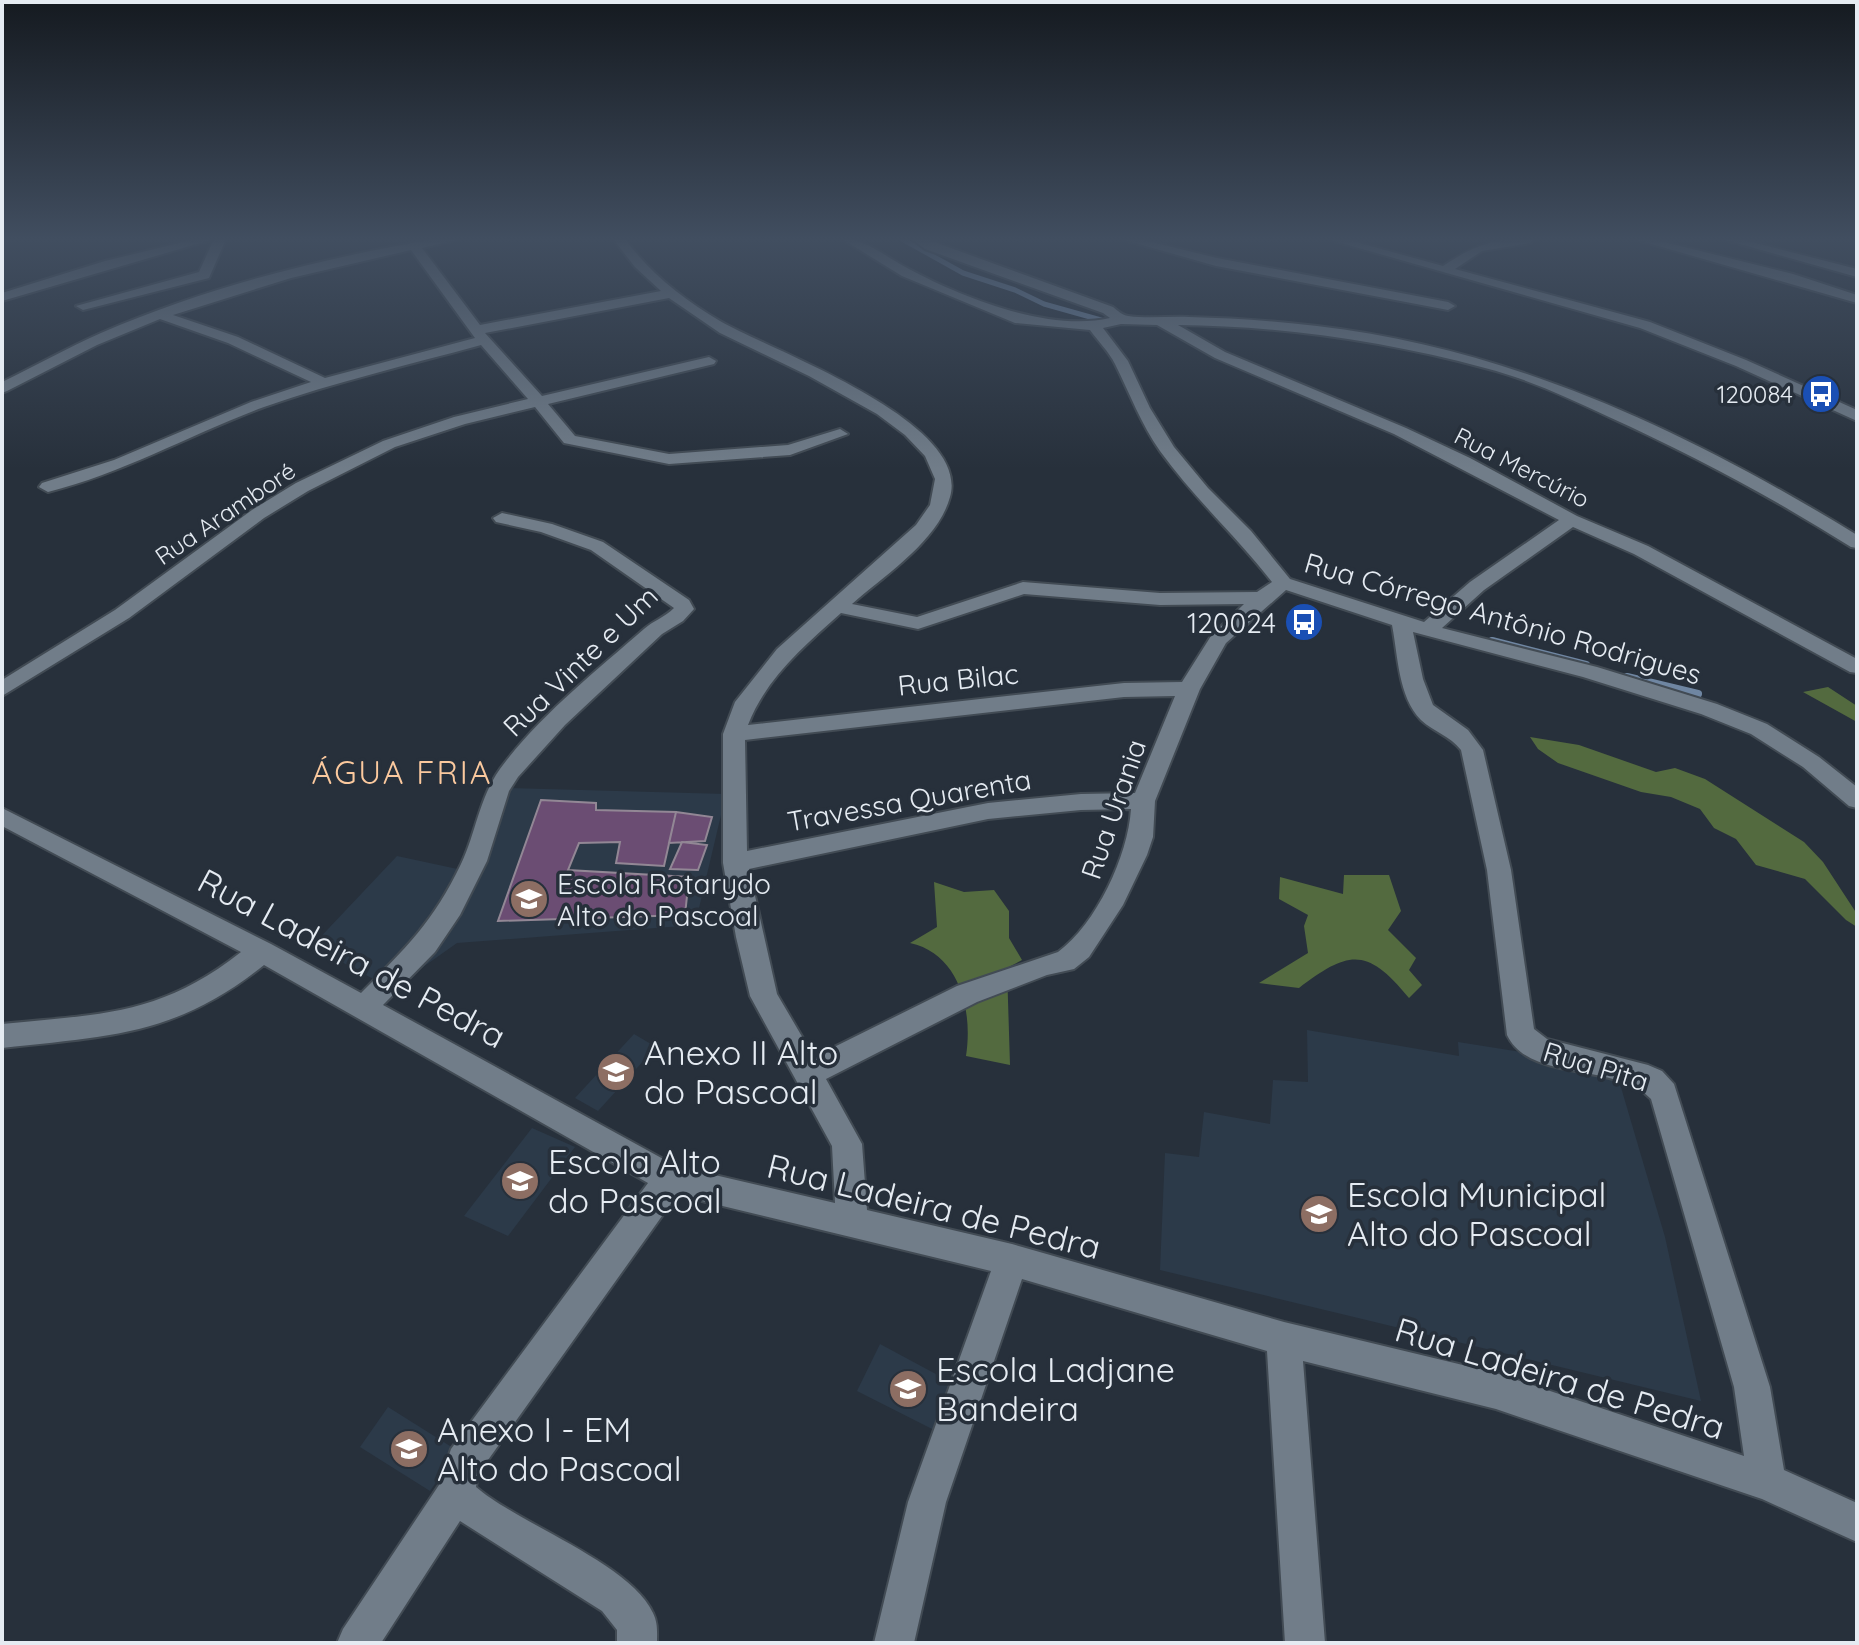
<svg xmlns="http://www.w3.org/2000/svg" width="1859" height="1645" font-family="Quicksand,sans-serif">
<style>
.built{fill:#2c3a49}
.forest{fill:#536a3f}
.lines{fill:none;stroke-linecap:round;stroke-linejoin:round}
.stream-far1{stroke:#6f86a2;stroke-width:5}
.stream{stroke:#6f86a2;stroke-width:8}
.building{fill:#6b4d73;stroke:#928795;stroke-width:2}
.minor-casing{stroke:#424b54;stroke-width:4}
.minor{fill:#717d89;fill-rule:evenodd}
.labels{text-anchor:middle;dominant-baseline:central;stroke-width:7;stroke-linejoin:round;paint-order:stroke}
.far-poi-label{font-size:24px;fill:#e5ebf2;stroke:#27303b;text-anchor:end}
.far-street-label{font-size:24px;fill:#e5ebf2;stroke:#27303b}
.street-label{font-size:28px;fill:#e5ebf2;stroke:#27303b}
.poi-label{font-size:28px;fill:#e5ebf2;stroke:#27303b;text-anchor:end}
.quarter-label{font-size:32px;letter-spacing:2px;fill:#fbc99e;stroke:#27303b}
.near-street-label{font-size:34px;fill:#e5ebf2;stroke:#27303b}
.near-poi-label{font-size:34px;fill:#e5ebf2;stroke:#27303b;text-anchor:start}
</style>
<rect width="100%" height="100%" fill="#27303b"/>
<path class="built" d="M 509,788 L 726,794 L 695,925 L 457,943 L 392,989 L 312,946 L 397,856 L 476,873 Z
M 1307,1030 L 1459,1056 L 1458,1042 L 1615,1067 L 1665,1237 L 1701,1401 L 1160,1270 L 1165,1153 L 1199,1157 L 1204,1112 L 1270,1124 L 1273,1080 L 1308,1082 Z
M 634,1034 L 656,1047 L 598,1111 L 575,1098 Z
M 532,1128 L 575,1147 L 508,1236 L 464,1216 Z
M 880,1344 L 960,1387 L 940,1433 L 857,1391 Z
M 388,1407 L 458,1451 L 430,1491 L 360,1447 Z"/>
<path class="forest" d="M 1828,687 L 1857,706 L 1857,722 L 1803,692 Z
M 1530,737 L 1579,745 L 1656,772 L 1675,768 L 1705,779 L 1804,842 L 1823,862 L 1857,914 L 1857,927 L 1846,920 L 1805,879 L 1756,865 L 1736,839 L 1714,828 L 1700,809 L 1671,797 L 1641,792 L 1558,763 L 1538,749 Z
M 1344,875 L 1389,875 L 1401,911 L 1388,930 L 1416,958 L 1409,970 L 1422,985 L 1409,998 C 1367,947 1349,950 1299,988 L 1259,983 L 1308,953 L 1304,926 L 1308,915 L 1279,899 L 1280,877 L 1343,894 Z
M 934,882 L 964,892 L 994,890 L 1009,911 L 1009,938 L 1022,960 L 1007,968 L 1010,1065 L 966,1056 C 973,1011 960,954 910,943 L 937,927 Z"/>
<g class="lines">
<path class="stream-far1" d="M 902,239 L 963,273 L 1015,290 L 1044,304 L 1101,320"/>
<path class="stream" d="M 1492,641 L 1586,665
M 1627,677 L 1698,694"/>
</g>
<path class="building" d="M 541,800 L 596,803 L 596,810 L 676,812 L 664,866 L 616,863 L 620,842 L 579,843 L 568,870 L 689,877 L 685,915 L 498,921 Z
M 676,812 L 712,817 L 705,841 L 669,843 Z
M 682,842 L 707,845 L 698,870 L 670,869 Z"/>
<g class="lines">
<defs>
<path id="minor" d="M 196,239 L 214,239 L 2,301 L 2,293 L 105,261 Z
M 214,239 L 226,239 L 209,278 L 83,310 L 76,306 L 199,272 Z
M 436,239 L 460,239 L 422,248 L 480,325 L 661,291 L 635,267 L 613,239 L 625,239 C 650,273 684,300 720,321 C 769,350 972,421 950,497 C 938,541 885,575 852,604 L 917,617 L 1023,582 L 1160,593 L 1257,592 L 1272,582 C 1237,537 1194,498 1160,451 C 1141,424 1130,394 1115,364 C 1109,352 1098,341 1090,330 L 1015,323 L 902,276 L 842,239 C 867,239 887,258 909,269 C 963,298 1049,332 1110,318 L 1103,313 L 925,249 L 912,239 L 926,239 L 1113,307 C 1118,311 1122,315 1128,316 C 1148,319 1169,316 1189,317 C 1231,318 1275,321 1317,326 C 1514,349 1689,432 1857,535 L 1857,548 L 1851,547 C 1773,498 1693,455 1609,417 C 1569,398 1528,379 1485,368 C 1385,341 1281,326 1178,325 L 1225,352 L 1406,428 L 1470,458 L 1577,516 L 1648,546 L 1857,659 L 1857,673 L 1850,672 L 1634,554 L 1573,527 L 1484,590 L 1442,628 L 1597,667 L 1717,704 L 1767,724 L 1819,757 L 1857,787 L 1857,808 L 1849,806 L 1803,767 L 1751,734 L 1701,714 L 1583,677 L 1413,632 L 1423,679 L 1433,705 L 1468,730 L 1483,750 L 1511,870 L 1534,1029 L 1547,1039 L 1648,1065 L 1662,1071 L 1674,1084 L 1770,1387 L 1784,1470 L 1857,1503 L 1857,1542 L 1762,1499 L 1496,1409 L 1303,1361 L 1325,1643 L 1285,1643 L 1267,1351 L 1022,1279 L 946,1502 L 914,1643 L 874,1643 L 908,1502 L 991,1271 L 677,1195 L 478,1474 L 476,1487 C 519,1524 630,1563 653,1613 C 658,1623 657,1632 657,1643 L 617,1643 L 617,1630 L 602,1611 L 460,1521 L 381,1643 L 337,1643 L 343,1629 L 439,1485 L 451,1449 L 648,1183 L 264,965 C 176,1036 109,1036 2,1048 L 2,1024 C 100,1014 160,1016 241,952 L 2,826 L 2,808 L 271,944 L 361,993 C 405,949 434,921 461,864 C 476,833 479,798 500,769 C 539,716 595,672 644,629 C 653,621 665,617 674,608 L 591,550 L 541,532 L 496,522 L 493,518 L 502,513 L 552,524 L 603,542 L 689,600 L 694,609 L 683,621 L 662,634 L 565,725 L 518,777 L 509,791 L 487,861 L 460,915 L 435,952 L 383,1005 L 676,1166 L 835,1203 L 832,1146 L 750,996 L 736,937 L 723,863 L 723,734 L 735,702 L 777,649 L 916,525 L 930,505 L 935,479 L 925,456 L 905,435 L 877,414 L 809,376 L 720,333 L 669,298 L 485,333 L 542,396 L 709,357 L 716,361 L 714,364 L 548,404 L 575,436 L 669,454 L 788,445 L 840,429 L 848,434 L 790,455 L 669,464 L 564,443 L 535,407 L 465,424 L 395,447 L 308,491 L 264,518 L 129,618 L 2,696 L 2,680 L 115,610 L 252,510 L 296,483 L 383,441 L 454,417 L 528,399 L 481,345 C 408,365 335,382 264,407 C 191,434 124,473 48,492 L 39,487 L 42,483 L 114,460 L 251,402 L 311,382 L 228,343 L 160,319 L 97,345 L 7,391 L 2,393 L 2,382 C 35,366 67,348 101,333 C 207,287 322,258 436,239 ZM 411,250 L 475,338 L 325,378 L 238,337 L 173,315 L 291,278 ZM 1121,324 L 1157,325 L 1215,358 L 1394,434 L 1559,520 L 1470,582 L 1424,622 L 1290,579 L 1251,531 L 1208,488 L 1174,447 L 1150,408 L 1128,361 L 1103,328 ZM 1286,590 L 1392,625 C 1398,655 1398,697 1421,720 C 1434,732 1450,736 1461,750 L 1487,870 L 1507,1035 C 1530,1083 1617,1062 1651,1099 L 1734,1387 L 1744,1456 L 1496,1373 L 1284,1322 L 1012,1244 L 867,1210 L 862,1144 L 826,1079 L 977,1002 L 1047,975 L 1074,969 L 1089,957 L 1123,905 L 1147,855 L 1153,837 L 1155,801 L 1200,689 L 1226,643 ZM 1024,594 L 1160,605 L 1244,604 L 1211,636 L 1182,682 L 1124,683 L 748,725 C 766,678 804,646 841,613 L 918,629 ZM 1175,696 L 1135,793 L 1081,794 L 988,803 L 747,851 L 745,740 L 1124,697 ZM 1131,809 C 1128,856 1096,924 1058,952 L 957,986 L 814,1057 L 777,994 L 749,869 L 988,819 L 1081,810 Z
M 1121,239 L 1139,239 L 1217,258 L 1448,302 L 1455,306 L 1448,310 L 1216,266 Z
M 1327,239 L 1345,239 L 1443,266 C 1478,243 1494,239 1536,239 L 1530,243 L 1482,251 L 1455,269 L 1650,322 L 1746,360 L 1857,410 L 1857,421 L 1736,366 L 1640,328 Z
M 1634,239 L 1652,239 L 1793,274 L 1857,295 L 1857,303 Z
M 1722,239 L 1740,239 L 1857,269 L 1857,277 Z"/>
</defs>
<use href="#minor" class="minor-casing"/>
<use href="#minor" class="minor"/>
</g>
<linearGradient id="sky" x2="0" y2="1"><stop stop-color="#151a20"/><stop offset="0.51" stop-color="#414e60"/><stop offset="1" stop-color="#414e60" stop-opacity="0"/></linearGradient>
<rect width="1859" height="469" fill="url(#sky)"/>
<defs>
<symbol id="bus-disc" viewBox="-11 -11 22 22"><circle r="9.5" fill="#1a4fb4" stroke="#27303b"/><path d="M-5-6H5V4H4V6H2V4H-2V6H-4V4H-5ZM-3.5-4V0h7V-4ZM-3.5 1.2v1.5H-2V1.2ZM2 1.2v1.5H3.5V1.2Z" fill="#fff"/></symbol>
<symbol id="school-disc" viewBox="-11 -11 22 22"><circle r="9.5" fill="#8d6e63" stroke="#27303b"/><path d="M0-5L7-2L0 1L-7-2ZM-4 1L0 2.5L4 1V4Q0 6-4 4Z" fill="#fff"/></symbol>
</defs>
<g fill-rule="evenodd">
<use href="#bus-disc" x="1799" y="372" width="44" height="44"/>
<use href="#bus-disc" x="1282" y="600" width="44" height="44"/>
<use href="#school-disc" x="507" y="877" width="44" height="44"/>
<use href="#school-disc" x="594" y="1050" width="44" height="44"/>
<use href="#school-disc" x="498" y="1159" width="44" height="44"/>
<use href="#school-disc" x="1297" y="1192" width="44" height="44"/>
<use href="#school-disc" x="886" y="1367" width="44" height="44"/>
<use href="#school-disc" x="387" y="1427" width="44" height="44"/>
</g>
<g class="labels">
<g class="far-poi-label">
<text x="1793" y="394">120084</text>
</g>
<g class="far-street-label">
<text transform="translate(1522 467) rotate(27)">Rua Mercúrio</text>
<text transform="translate(225 513) rotate(-34)">Rua Aramboré</text>
</g>
<g class="street-label">
<text transform="translate(1503 618) rotate(16)">Rua Córrego Antônio Rodrigues</text>
<text transform="translate(580 661) rotate(-44)">Rua Vinte e Um</text>
<text transform="translate(958 679) rotate(-6)">Rua Bilac</text>
<text transform="translate(909 800) rotate(-10)">Travessa Quarenta</text>
<text transform="translate(1113 809) rotate(-71)">Rua Urania</text>
<text transform="translate(1596 1066) rotate(17)">Rua Pita</text>
</g>
<g class="poi-label">
<text x="1276" y="622">120024</text>
<text x="557" y="883" text-anchor="start">Escola Rotarydo<tspan x="557" dy="32">Alto do Pascoal</tspan></text>
</g>
<g class="quarter-label">
<text x="402" y="772">ÁGUA FRIA</text>
</g>
<g class="near-street-label">
<text transform="translate(352 958) rotate(28)">Rua Ladeira de Pedra</text>
<text transform="translate(934 1206) rotate(14)">Rua Ladeira de Pedra</text>
<text transform="translate(1560 1378) rotate(17)">Rua Ladeira de Pedra</text>
</g>
<g class="near-poi-label">
<text x="644" y="1052">Anexo II Alto<tspan x="644" dy="39">do Pascoal</tspan></text>
<text x="548" y="1161">Escola Alto<tspan x="548" dy="39">do Pascoal</tspan></text>
<text x="1347" y="1194">Escola Municipal<tspan x="1347" dy="39">Alto do Pascoal</tspan></text>
<text x="936" y="1369">Escola Ladjane<tspan x="936" dy="39">Bandeira</tspan></text>
<text x="437" y="1429">Anexo I - EM<tspan x="437" dy="39">Alto do Pascoal</tspan></text>
</g>
</g>
<rect width="1859" height="1645" fill="none" stroke="#e5ebf2" stroke-width="8"/>
</svg>
